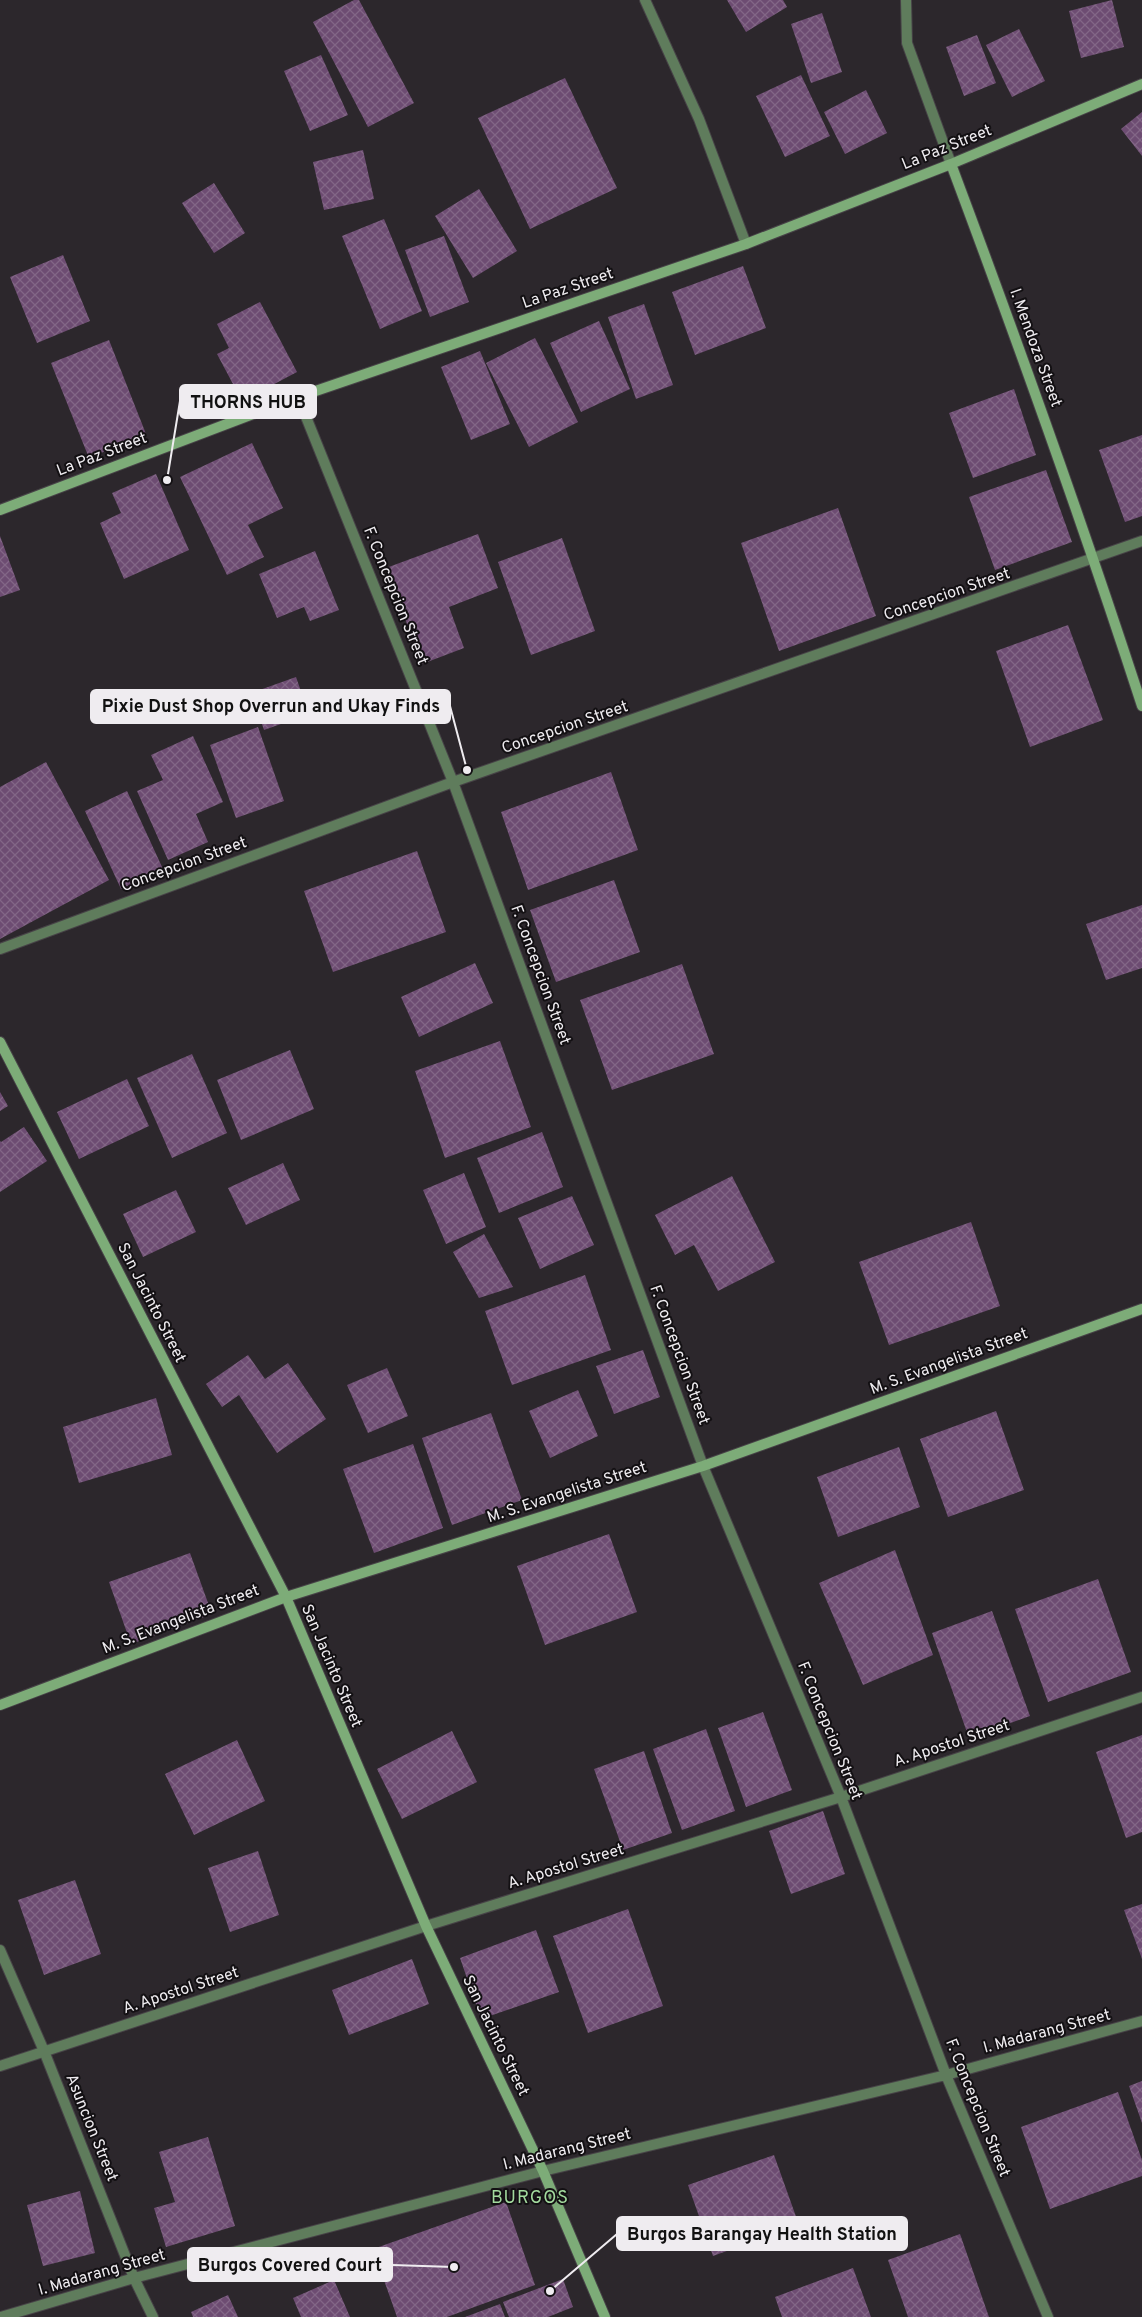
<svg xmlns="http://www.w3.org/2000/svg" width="1142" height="2317" font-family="Overpass,sans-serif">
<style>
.building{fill:url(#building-cross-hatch)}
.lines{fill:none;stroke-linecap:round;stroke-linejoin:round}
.street-casing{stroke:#474347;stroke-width:12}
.secondary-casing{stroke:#474347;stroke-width:12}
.street{stroke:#5f7c5c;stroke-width:10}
.secondary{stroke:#7dac78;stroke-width:10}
.labels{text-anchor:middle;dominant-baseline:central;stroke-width:4;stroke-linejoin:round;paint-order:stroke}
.street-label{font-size:16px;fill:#efecf0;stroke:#131013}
.neighbourhood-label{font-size:18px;letter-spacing:1px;fill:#a3da9e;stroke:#131013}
.leader{fill:none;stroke:#efecf0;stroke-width:2}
.callout-dot{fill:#efecf0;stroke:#131013;stroke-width:2}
.callout{fill:#efecf0;stroke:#efecf0;stroke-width:2}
.callout-label{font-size:18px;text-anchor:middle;font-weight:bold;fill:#111}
</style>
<defs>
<pattern id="building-cross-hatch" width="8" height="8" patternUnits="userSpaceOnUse" patternTransform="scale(1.25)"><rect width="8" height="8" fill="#6d4c72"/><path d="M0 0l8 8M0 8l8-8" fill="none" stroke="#826686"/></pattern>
</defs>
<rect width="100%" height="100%" fill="#2c272c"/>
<path class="building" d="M 354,0 L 359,0 L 414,103 L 368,127 L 313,22 Z
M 727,0 L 783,0 L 787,7 L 746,32 Z
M 1112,0 L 1124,47 L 1081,58 L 1069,11 Z
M 822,13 L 842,72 L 811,83 L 791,24 Z
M 1019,29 L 1045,81 L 1012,97 L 986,45 Z
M 977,35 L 996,83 L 964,96 L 946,47 Z
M 321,55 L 348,115 L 310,131 L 284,71 Z
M 801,75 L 830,136 L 785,157 L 756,96 Z
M 565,78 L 617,188 L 530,229 L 478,118 Z
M 866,90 L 887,133 L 845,154 L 824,112 Z
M 1142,112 L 1142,156 L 1121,129 Z
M 363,150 L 374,199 L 324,210 L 313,162 Z
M 214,183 L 245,233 L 214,253 L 182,203 Z
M 479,189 L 517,251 L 473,278 L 435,216 Z
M 384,219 L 422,311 L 380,329 L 342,236 Z
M 444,236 L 469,302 L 430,317 L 405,250 Z
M 63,255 L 90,321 L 37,343 L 10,277 Z
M 743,266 L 766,328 L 695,355 L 672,292 Z
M 260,302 L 297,372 L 242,401 L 217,354 L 229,348 L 217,324 Z
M 644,304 L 673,385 L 636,399 L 608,317 Z
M 599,321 L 630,389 L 581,412 L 550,343 Z
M 535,338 L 578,422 L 529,447 L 486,363 Z
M 109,340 L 146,434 L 89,458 L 51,363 Z
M 480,351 L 510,424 L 471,440 L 441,367 Z
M 1014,389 L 1036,455 L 973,478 L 949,413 Z
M 1142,435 L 1142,516 L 1125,522 L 1099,450 Z
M 252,443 L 283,508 L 248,525 L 264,557 L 227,575 L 180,477 Z
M 1046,470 L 1072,542 L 995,570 L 969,497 Z
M 156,474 L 189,550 L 124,579 L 100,523 L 121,513 L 112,493 Z
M 838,508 L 876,616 L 779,651 L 741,543 Z
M 478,534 L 498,588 L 449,607 L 464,648 L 422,664 L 386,568 Z
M 0,536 L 20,590 L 0,597 Z
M 562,538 L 595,631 L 531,655 L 498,562 Z
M 315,551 L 339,610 L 310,621 L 304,607 L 277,618 L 259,574 Z
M 1068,625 L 1103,720 L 1030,747 L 996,651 Z
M 296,677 L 309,714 L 264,730 L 251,693 Z
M 258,727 L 284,801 L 236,818 L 210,745 Z
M 193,736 L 223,802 L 196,814 L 208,842 L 168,860 L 137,791 L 163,780 L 151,755 Z
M 46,762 L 109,880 L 0,939 L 0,787 Z
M 611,772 L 638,850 L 528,890 L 501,812 Z
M 127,791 L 163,869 L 121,889 L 85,811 Z
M 417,851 L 446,932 L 333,972 L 304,891 Z
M 614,880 L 640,952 L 556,982 L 530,910 Z
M 1142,905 L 1142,968 L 1106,980 L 1086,924 Z
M 475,963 L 493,1003 L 419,1037 L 401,997 Z
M 682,964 L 714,1054 L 612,1090 L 580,1000 Z
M 500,1041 L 531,1127 L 445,1158 L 415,1071 Z
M 290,1050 L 314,1109 L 241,1140 L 217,1080 Z
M 192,1054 L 227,1133 L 172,1158 L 137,1078 Z
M 127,1079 L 149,1126 L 79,1159 L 57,1112 Z
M 0,1092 L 8,1106 L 0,1111 Z
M 24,1127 L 47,1161 L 0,1192 L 0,1141 L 1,1142 Z
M 542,1132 L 563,1187 L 499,1213 L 477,1158 Z
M 283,1163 L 300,1200 L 246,1225 L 228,1188 Z
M 464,1173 L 486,1227 L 446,1244 L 423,1190 Z
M 732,1176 L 775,1262 L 718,1291 L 694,1245 L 675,1255 L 655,1215 Z
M 176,1190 L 196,1232 L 143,1257 L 123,1214 Z
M 572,1196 L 594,1245 L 540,1269 L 518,1218 Z
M 971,1222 L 1000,1306 L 889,1345 L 859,1262 Z
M 484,1234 L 513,1287 L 479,1298 L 453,1252 Z
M 585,1275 L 611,1350 L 512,1385 L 485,1311 Z
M 643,1350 L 660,1397 L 614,1414 L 596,1366 Z
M 248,1355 L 265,1379 L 288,1363 L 326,1419 L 277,1453 L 239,1395 L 222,1407 L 206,1384 Z
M 387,1368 L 408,1416 L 368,1433 L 347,1385 Z
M 578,1390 L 598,1436 L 550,1458 L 529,1411 Z
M 156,1398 L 172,1455 L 79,1483 L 63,1427 Z
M 996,1411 L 1024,1490 L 948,1517 L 920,1439 Z
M 491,1413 L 522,1500 L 452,1525 L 422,1438 Z
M 413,1444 L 443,1528 L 374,1553 L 343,1469 Z
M 899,1447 L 920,1507 L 838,1537 L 817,1477 Z
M 609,1534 L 637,1612 L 545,1645 L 517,1566 Z
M 895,1550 L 933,1655 L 863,1685 L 819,1583 Z
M 190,1553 L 212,1614 L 131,1644 L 109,1582 Z
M 1098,1579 L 1131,1672 L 1048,1702 L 1015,1609 Z
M 992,1611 L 1030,1716 L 969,1738 L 932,1633 Z
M 763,1712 L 792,1790 L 746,1807 L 718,1728 Z
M 706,1729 L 735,1811 L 682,1830 L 653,1749 Z
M 452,1731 L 477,1782 L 402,1819 L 377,1769 Z
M 1142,1735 L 1142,1832 L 1126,1838 L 1096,1752 Z
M 237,1740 L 265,1801 L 194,1835 L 165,1774 Z
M 644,1751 L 672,1833 L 623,1850 L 594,1769 Z
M 823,1811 L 845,1874 L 791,1894 L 769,1831 Z
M 258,1851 L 279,1915 L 230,1932 L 208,1868 Z
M 75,1880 L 101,1954 L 44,1975 L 18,1900 Z
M 1142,1904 L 1142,1959 L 1124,1910 Z
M 628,1909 L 663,2006 L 588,2033 L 553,1936 Z
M 536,1930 L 559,1992 L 481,2019 L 460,1958 Z
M 412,1959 L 429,2004 L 349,2035 L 332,1990 Z
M 1142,2081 L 1142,2123 L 1129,2086 Z
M 1118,2092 L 1142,2160 L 1142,2176 L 1050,2209 L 1021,2127 Z
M 208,2137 L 235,2226 L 166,2247 L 154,2208 L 175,2202 L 159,2152 Z
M 774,2155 L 799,2225 L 713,2256 L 688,2185 Z
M 80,2191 L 95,2253 L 43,2266 L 27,2205 Z
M 506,2202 L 535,2285 L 447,2317 L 397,2317 L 373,2249 Z
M 960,2234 L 989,2317 L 908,2317 L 888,2260 Z
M 853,2268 L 871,2317 L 782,2317 L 775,2297 Z
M 563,2279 L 573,2307 L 548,2317 L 509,2317 L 503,2302 Z
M 334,2280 L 350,2317 L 301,2317 L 293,2298 Z
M 228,2295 L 238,2317 L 193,2317 L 191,2312 Z
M 500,2304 L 505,2317 L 465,2317 Z"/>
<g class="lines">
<defs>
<path id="street" d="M 645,0 L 699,119 L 746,244
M 906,0 L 907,43 L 951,164
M 298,397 L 453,782 L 703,1466 L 841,1797 L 946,2075 L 1048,2317
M 0,949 L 453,782 L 1142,541
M 0,1950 L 44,2051 L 134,2278 L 153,2317
M 0,2066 L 426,1926 L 841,1797 L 1142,1697
M 1,2317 L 134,2278 L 543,2171 L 946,2075 L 1142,2021"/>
<path id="secondary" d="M 951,164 C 1018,343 1083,524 1142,706
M 0,510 L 298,397 L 746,244 L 951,164 L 1142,84
M 0,1042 L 286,1597 L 426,1926 L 543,2171 L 605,2317
M 0,1705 L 286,1597 L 703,1466 L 1142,1309"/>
</defs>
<use href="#street" class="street-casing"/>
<use href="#secondary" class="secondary-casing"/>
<use href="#street" class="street"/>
<use href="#secondary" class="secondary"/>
</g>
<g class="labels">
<g class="street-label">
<text transform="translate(947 148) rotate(-22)">La Paz Street</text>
<text transform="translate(568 289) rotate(-19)">La Paz Street</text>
<text transform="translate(1035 348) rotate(70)">I. Mendoza Street</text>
<text transform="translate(102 455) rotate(-21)">La Paz Street</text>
<text transform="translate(947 595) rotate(-19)">Concepcion Street</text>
<text transform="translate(395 596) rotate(68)">F. Concepcion Street</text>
<text transform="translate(565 728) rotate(-19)">Concepcion Street</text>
<text transform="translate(184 865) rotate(-20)">Concepcion Street</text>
<text transform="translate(540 975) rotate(70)">F. Concepcion Street</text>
<text transform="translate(151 1303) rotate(63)">San Jacinto Street</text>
<text transform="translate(679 1355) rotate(70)">F. Concepcion Street</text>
<text transform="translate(949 1362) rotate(-20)">M. S. Evangelista Street</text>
<text transform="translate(567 1493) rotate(-18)">M. S. Evangelista Street</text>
<text transform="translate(181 1620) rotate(-21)">M. S. Evangelista Street</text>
<text transform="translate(331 1666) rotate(67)">San Jacinto Street</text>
<text transform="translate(829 1731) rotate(68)">F. Concepcion Street</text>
<text transform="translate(952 1744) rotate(-18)">A. Apostol Street</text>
<text transform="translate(566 1867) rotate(-17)">A. Apostol Street</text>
<text transform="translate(181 1991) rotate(-18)">A. Apostol Street</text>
<text transform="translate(1047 2032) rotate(-15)">I. Madarang Street</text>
<text transform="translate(495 2036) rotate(64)">San Jacinto Street</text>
<text transform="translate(977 2108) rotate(68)">F. Concepcion Street</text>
<text transform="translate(91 2128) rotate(68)">Asuncion Street</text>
<text transform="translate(567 2150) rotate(-14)">I. Madarang Street</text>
<text transform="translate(102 2273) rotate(-16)">I. Madarang Street</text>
</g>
<g class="neighbourhood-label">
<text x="530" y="2198">BURGOS</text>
</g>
</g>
<path class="leader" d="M167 480L180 401M467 770L450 706M550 2291L617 2234M454 2267L392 2265"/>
<g class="callout-dot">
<circle cx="167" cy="480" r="5"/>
<circle cx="467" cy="770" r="5"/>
<circle cx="550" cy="2291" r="5"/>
<circle cx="454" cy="2267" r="5"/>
</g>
<g class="callout">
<rect x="180" y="385" width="136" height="33" rx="5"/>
<rect x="91" y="690" width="359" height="33" rx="5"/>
<rect x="617" y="2217" width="290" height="33" rx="5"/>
<rect x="188" y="2248" width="204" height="33" rx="5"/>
</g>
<g class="callout-label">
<text x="248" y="408">THORNS HUB</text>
<text x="271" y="712">Pixie Dust Shop Overrun and Ukay Finds</text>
<text x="762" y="2240">Burgos Barangay Health Station</text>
<text x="290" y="2271">Burgos Covered Court</text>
</g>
</svg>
